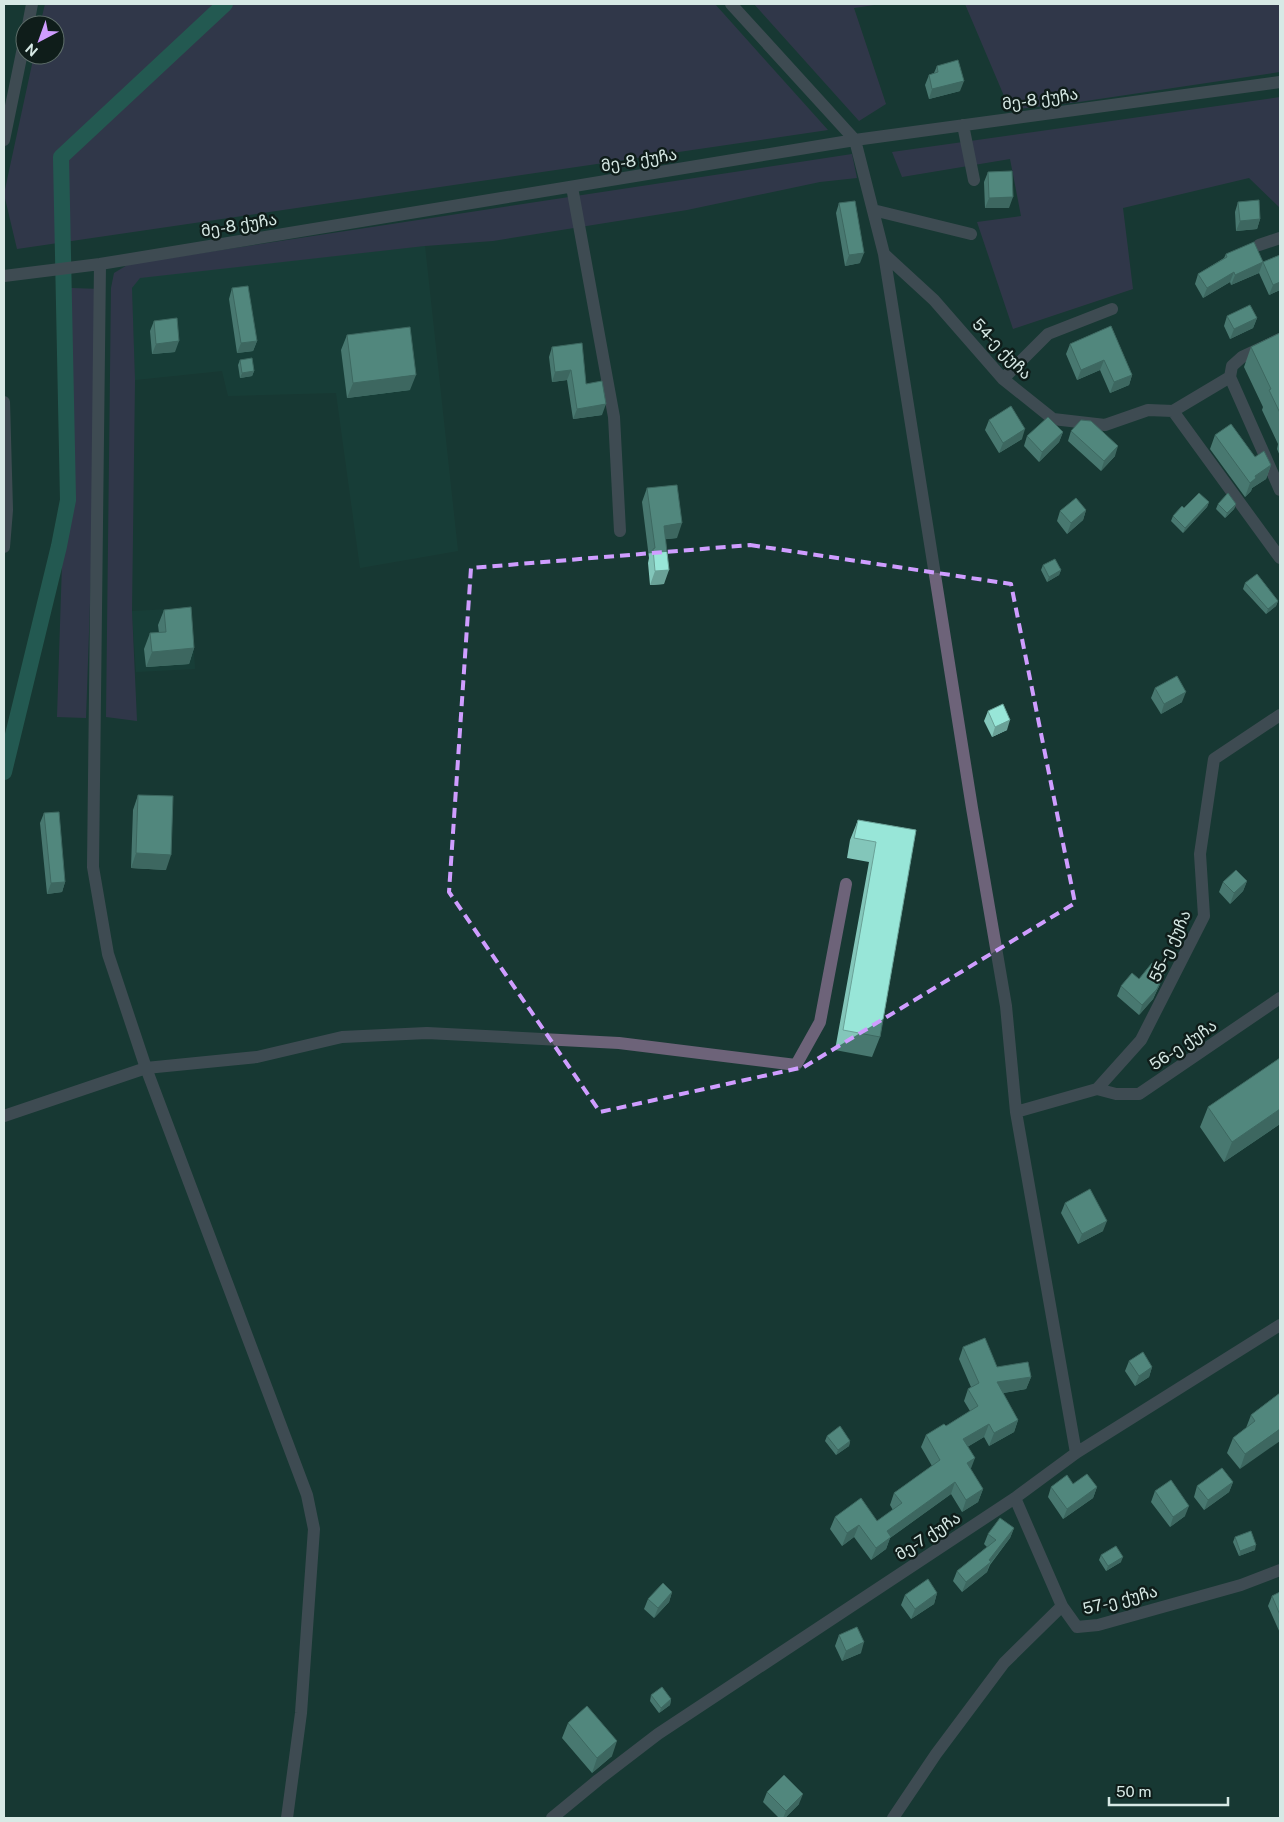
<svg xmlns="http://www.w3.org/2000/svg" width="1284" height="1822" font-family="'Public Sans','Noto Sans Georgian',sans-serif">
<style>
.built{fill:#18443d}
.green{fill:#4e3764}
.lines{fill:none;stroke-linecap:round;stroke-linejoin:round}
.canal{stroke:#328275;stroke-width:16}
.minor{stroke:#6d6379;stroke-width:12}
.wall{fill:#83c6ba}
.shaded-wall{fill:#6aa197}
.building{fill:#98e6d8;stroke:#6aa197}
.marked{fill:none;stroke:#cf9dff;stroke-width:4;stroke-dasharray:10 6;stroke-linejoin:round}
.labels{text-anchor:middle;dominant-baseline:central;stroke-width:5;stroke-linejoin:round;paint-order:stroke}
.street-label{font-size:16px;fill:#d7e9e5;stroke:#0f1d1a}
</style>
<rect width="100%" height="100%" fill="#183833"/>
<path class="built" d="M 425,246 L 458,551 L 360,568 L 336,393 L 228,396 L 222,371 L 135,380 L 132,288 L 140,277 Z
M 191,608 L 195,669 L 136,672 L 132,611 Z"/>
<path class="green" d="M 45,4 L 715,4 L 828,130 L 17,249 L 4,194 L 34,55 L 55,55 L 55,25 L 40,25 Z
M 754,4 L 881,4 L 854,8 L 886,104 L 859,121 Z
M 965,4 L 1280,4 L 1280,72 L 1079,102 L 1010,110 Z
M 1280,97 L 1280,208 L 1249,178 L 1123,208 L 1133,289 L 1013,329 L 977,222 L 1021,216 L 1010,159 L 902,177 L 892,152 Z
M 852,154 L 857,178 L 820,182 L 687,210 L 493,241 L 425,246 L 140,278 L 132,288 L 135,380 L 132,611 L 137,721 L 106,717 L 111,288 L 114,273 L 129,264 Z
M 71,288 L 101,289 L 86,718 L 57,717 Z"/>
<g class="lines">
<path class="canal" d="M 4,772 L 59,546 L 68,500 L 61,157 L 225,4"/>
<path class="minor" d="M 731,4 L 855,140 L 884,254 L 972,808 L 1006,1006 L 1016,1112 L 1076,1453
M 28,25 L 32,4
M 963,125 L 974,180
M 4,140 L 25,38
M 572,187 L 614,417 L 620,531
M 873,210 L 971,234
M 1259,245 L 1280,238
M 884,254 L 934,300 L 1003,379 L 1053,419 L 1105,425 L 1148,410 L 1173,411 L 1280,558
M 100,264 L 93,867 L 108,954 L 146,1068 L 307,1495 L 314,1529 L 301,1713 L 287,1818
M 4,276 L 100,264 L 855,140 L 1280,82
M 1280,339 L 1242,357 L 1232,366 L 1230,377 L 1280,490
M 1003,379 L 1048,334 L 1112,309
M 4,402 L 7,510 L 4,547
M 1173,411 L 1230,377
M 1097,1089 L 1116,1094 L 1139,1094 L 1280,998
M 1016,1112 L 1097,1089 L 1141,1040 L 1204,916 L 1200,854 L 1214,759 L 1280,715
M 4,1116 L 146,1068 L 257,1057 L 342,1037 L 427,1033 L 619,1043 L 796,1065 L 820,1022 L 846,884
M 1015,1498 L 1062,1606 L 1077,1627 L 1098,1625 L 1241,1585 L 1280,1570
M 552,1818 L 598,1780 L 658,1734 L 1015,1498 L 1076,1453 L 1280,1325
M 893,1818 L 936,1754 L 1004,1663 L 1062,1606"/>
</g>
<path class="wall" d="M 937,66 L 960,91 L 929,99 L 925,85 L 929,75 L 934,73 Z
M 988,172 L 1009,208 L 985,208 L 984,182 Z
M 1238,202 L 1260,219 L 1257,229 L 1236,231 L 1235,212 Z
M 839,203 L 860,263 L 845,266 L 836,213 Z
M 1226,254 L 1263,262 L 1280,255 L 1280,290 L 1269,295 L 1259,273 L 1231,285 L 1230,282 L 1203,298 L 1195,284 L 1198,274 L 1224,258 Z
M 232,288 L 257,341 L 253,351 L 237,353 L 229,299 Z
M 1227,316 L 1257,318 L 1253,328 L 1230,339 L 1224,326 Z
M 154,321 L 175,352 L 152,354 L 150,331 Z
M 1111,326 L 1132,375 L 1129,385 L 1110,393 L 1100,370 L 1077,380 L 1066,354 L 1070,344 Z
M 1280,333 L 1280,456 L 1277,449 L 1278,444 L 1262,410 L 1263,407 L 1244,367 L 1251,347 Z
M 347,335 L 410,390 L 347,398 L 341,350 Z
M 552,347 L 586,384 L 602,415 L 573,419 L 567,380 L 552,382 L 549,357 Z
M 240,360 L 254,371 L 252,376 L 240,378 L 238,365 Z
M 989,420 L 1022,439 L 999,453 L 985,430 Z
M 1071,431 L 1115,456 L 1101,471 L 1068,441 Z
M 1063,432 L 1059,442 L 1039,462 L 1024,446 L 1027,436 Z
M 1215,435 L 1271,465 L 1266,479 L 1252,488 L 1251,491 L 1245,497 L 1210,449 Z
M 647,488 L 677,538 L 666,539 L 664,584 L 650,585 L 648,563 L 649,558 L 642,502 Z
M 1209,502 L 1207,507 L 1183,533 L 1171,521 L 1173,516 L 1184,508 Z
M 1218,504 L 1236,504 L 1234,509 L 1225,518 L 1216,509 Z
M 1086,510 L 1083,520 L 1067,534 L 1057,521 L 1060,511 Z
M 1043,565 L 1061,570 L 1059,575 L 1047,582 L 1041,570 Z
M 1245,583 L 1278,601 L 1276,606 L 1266,614 L 1243,589 Z
M 164,610 L 194,648 L 189,664 L 146,667 L 144,649 L 150,633 L 159,633 L 158,625 Z
M 1155,688 L 1182,702 L 1161,714 L 1151,698 Z
M 988,711 L 1007,730 L 992,737 L 984,721 Z
M 138,795 L 166,870 L 131,868 L 133,810 Z
M 44,813 L 65,882 L 62,892 L 47,894 L 40,823 Z
M 858,820 L 916,830 L 880,1037 L 872,1057 L 835,1050 L 869,862 L 847,858 L 850,840 Z
M 1247,881 L 1243,891 L 1230,904 L 1219,892 L 1223,882 Z
M 1139,979 L 1160,984 L 1153,999 L 1139,1015 L 1117,996 L 1121,986 Z
M 1280,1058 L 1280,1124 L 1224,1162 L 1200,1127 L 1208,1107 Z
M 1065,1203 L 1103,1231 L 1078,1244 L 1061,1213 Z
M 963,1347 L 997,1367 L 1031,1377 L 1026,1389 L 1003,1393 L 1018,1420 L 1014,1432 L 989,1446 L 984,1437 L 967,1447 L 971,1470 L 983,1489 L 978,1502 L 962,1512 L 951,1494 L 890,1538 L 886,1549 L 871,1560 L 854,1537 L 842,1546 L 830,1529 L 835,1517 L 877,1521 L 893,1510 L 890,1505 L 894,1493 L 932,1466 L 921,1447 L 926,1435 L 946,1426 L 970,1411 L 964,1401 L 968,1389 L 971,1387 L 959,1359 Z
M 1129,1361 L 1152,1367 L 1149,1377 L 1135,1386 L 1125,1371 Z
M 1280,1393 L 1240,1469 L 1227,1453 L 1233,1438 L 1246,1428 L 1251,1415 Z
M 827,1436 L 850,1441 L 849,1446 L 836,1455 L 825,1441 Z
M 1233,1482 L 1229,1492 L 1204,1510 L 1194,1497 L 1197,1486 Z
M 1073,1484 L 1097,1487 L 1093,1498 L 1063,1519 L 1048,1497 L 1051,1487 Z
M 1155,1491 L 1185,1516 L 1170,1527 L 1151,1502 Z
M 1014,1528 L 1010,1538 L 990,1565 L 987,1572 L 962,1592 L 953,1581 L 957,1571 L 987,1547 L 984,1544 L 988,1534 Z
M 1235,1537 L 1255,1550 L 1239,1556 L 1233,1542 Z
M 1101,1555 L 1121,1562 L 1106,1571 L 1099,1560 Z
M 672,1592 L 669,1602 L 654,1618 L 644,1609 L 648,1599 Z
M 1280,1592 L 1280,1633 L 1268,1606 L 1272,1596 Z
M 937,1593 L 934,1604 L 911,1619 L 901,1605 L 905,1595 Z
M 839,1635 L 861,1653 L 842,1661 L 835,1646 Z
M 651,1695 L 671,1699 L 670,1705 L 659,1713 L 650,1701 Z
M 568,1723 L 612,1756 L 592,1773 L 562,1738 Z
M 767,1792 L 799,1804 L 785,1818 L 779,1818 L 763,1802 Z"/>
<path class="shaded-wall" d="M 964,81 L 960,91 L 929,99 L 932,89 Z
M 1013,197 L 1009,208 L 985,208 L 989,198 Z
M 1260,219 L 1257,229 L 1236,231 L 1240,221 Z
M 864,253 L 860,263 L 845,266 L 849,255 Z
M 1263,262 L 1259,273 L 1231,285 L 1235,275 Z
M 1234,272 L 1230,282 L 1203,298 L 1207,288 Z
M 1280,282 L 1280,290 L 1269,295 L 1273,285 Z
M 1257,318 L 1253,328 L 1230,339 L 1234,329 Z
M 179,341 L 175,352 L 152,354 L 156,344 Z
M 257,341 L 253,351 L 237,353 L 241,343 Z
M 1104,360 L 1100,370 L 1077,380 L 1081,370 Z
M 571,370 L 567,380 L 552,382 L 555,372 Z
M 254,371 L 252,376 L 240,378 L 242,373 Z
M 416,375 L 410,390 L 347,398 L 353,383 Z
M 1132,375 L 1129,385 L 1110,393 L 1114,382 Z
M 606,404 L 602,415 L 573,419 L 577,409 Z
M 1025,429 L 1022,439 L 999,453 L 1003,443 Z
M 1063,432 L 1059,442 L 1039,462 L 1042,452 Z
M 1118,446 L 1115,456 L 1101,471 L 1104,461 Z
M 1271,465 L 1266,479 L 1252,488 L 1251,491 L 1245,497 L 1250,483 L 1255,476 Z
M 1209,502 L 1207,507 L 1183,533 L 1185,528 Z
M 1236,504 L 1234,509 L 1225,518 L 1227,513 Z
M 1086,510 L 1083,520 L 1067,534 L 1071,523 Z
M 682,523 L 677,538 L 659,540 L 664,526 Z
M 669,570 L 664,584 L 650,585 L 655,571 Z
M 1061,570 L 1059,575 L 1047,582 L 1049,577 Z
M 1278,601 L 1276,606 L 1266,614 L 1268,609 Z
M 194,648 L 189,664 L 146,667 L 152,652 Z
M 1186,692 L 1182,702 L 1161,714 L 1164,704 Z
M 1010,720 L 1007,730 L 992,737 L 995,727 Z
M 136,853 L 171,855 L 166,870 L 131,868 Z
M 1247,881 L 1243,891 L 1230,904 L 1234,893 Z
M 65,882 L 62,892 L 47,894 L 51,883 Z
M 1164,974 L 1160,984 L 1153,999 L 1139,1015 L 1142,1005 Z
M 1280,1109 L 1280,1124 L 1224,1162 L 1232,1142 Z
M 1107,1221 L 1103,1231 L 1078,1244 L 1082,1234 Z
M 1152,1367 L 1149,1377 L 1135,1386 L 1139,1376 Z
M 1031,1377 L 1026,1389 L 992,1395 L 997,1382 Z
M 1018,1420 L 1014,1432 L 989,1446 L 994,1433 Z
M 989,1424 L 984,1437 L 959,1452 L 963,1439 Z
M 1280,1429 L 1280,1441 L 1240,1469 L 1245,1454 Z
M 850,1441 L 849,1446 L 836,1455 L 838,1450 Z
M 975,1458 L 970,1471 L 967,1463 Z
M 955,1482 L 951,1494 L 890,1538 L 886,1549 L 871,1560 L 876,1548 L 887,1531 Z
M 1233,1482 L 1229,1492 L 1204,1510 L 1208,1500 Z
M 1097,1487 L 1093,1498 L 1063,1519 L 1067,1509 Z
M 983,1489 L 978,1502 L 962,1512 L 966,1500 Z
M 1189,1506 L 1185,1516 L 1170,1527 L 1173,1517 Z
M 859,1525 L 854,1537 L 842,1546 L 847,1533 Z
M 1014,1528 L 1010,1538 L 989,1565 L 987,1572 L 962,1592 L 966,1582 L 989,1560 Z
M 1256,1545 L 1255,1550 L 1239,1556 L 1240,1551 Z
M 1123,1557 L 1121,1562 L 1106,1571 L 1108,1566 Z
M 672,1592 L 669,1602 L 654,1618 L 658,1608 Z
M 937,1593 L 934,1604 L 911,1619 L 915,1609 Z
M 864,1642 L 861,1653 L 842,1661 L 846,1651 Z
M 671,1699 L 670,1705 L 659,1713 L 661,1708 Z
M 617,1741 L 612,1756 L 592,1773 L 597,1758 Z
M 803,1794 L 799,1804 L 785,1818 L 783,1818 L 786,1811 Z"/>
<path class="building" d="M 958,60 L 964,81 L 932,89 L 929,75 L 938,72 L 937,66 Z
M 1012,171 L 1013,197 L 989,198 L 988,172 Z
M 1259,200 L 1260,219 L 1240,221 L 1238,202 Z
M 855,201 L 864,253 L 849,255 L 839,203 Z
M 1254,242 L 1263,262 L 1235,275 L 1234,272 L 1207,288 L 1198,274 L 1227,257 L 1226,254 Z
M 1280,255 L 1280,282 L 1273,285 L 1263,262 Z
M 248,286 L 257,341 L 241,343 L 232,288 Z
M 1250,305 L 1257,318 L 1234,329 L 1227,316 Z
M 177,318 L 179,341 L 156,344 L 154,321 Z
M 1111,326 L 1132,375 L 1114,382 L 1104,360 L 1081,370 L 1070,344 Z
M 410,327 L 416,375 L 353,383 L 347,335 Z
M 1280,333 L 1280,413 L 1269,390 L 1271,389 L 1251,347 Z
M 582,343 L 586,384 L 602,381 L 606,404 L 577,409 L 571,370 L 555,372 L 552,347 Z
M 252,358 L 254,371 L 242,373 L 240,360 Z
M 1011,406 L 1025,429 L 1003,443 L 989,420 Z
M 1048,417 L 1063,432 L 1042,452 L 1027,436 Z
M 1081,420 L 1091,421 L 1118,446 L 1104,461 L 1071,431 Z
M 1231,424 L 1255,457 L 1264,451 L 1271,465 L 1255,476 L 1256,478 L 1250,483 L 1215,435 Z
M 677,485 L 682,523 L 664,526 L 669,570 L 655,571 L 653,549 L 655,548 L 647,488 Z
M 1199,493 L 1209,502 L 1185,528 L 1173,516 L 1182,506 L 1184,508 Z
M 1228,493 L 1236,504 L 1227,513 L 1218,504 Z
M 1076,498 L 1086,510 L 1071,523 L 1060,511 Z
M 1055,559 L 1061,570 L 1049,577 L 1043,565 Z
M 1257,574 L 1278,601 L 1268,609 L 1245,583 Z
M 191,607 L 194,648 L 152,652 L 150,633 L 166,632 L 164,610 Z
M 1177,676 L 1186,692 L 1164,704 L 1155,688 Z
M 1003,704 L 1010,720 L 995,727 L 988,711 Z
M 138,795 L 173,796 L 171,855 L 136,853 Z
M 59,812 L 65,882 L 51,883 L 44,813 Z
M 858,820 L 916,830 L 880,1037 L 843,1030 L 876,842 L 854,838 Z
M 1236,870 L 1247,881 L 1234,893 L 1223,882 Z
M 1152,963 L 1164,974 L 1157,989 L 1142,1005 L 1121,986 L 1132,973 L 1139,979 Z
M 1280,1058 L 1280,1109 L 1232,1142 L 1208,1107 Z
M 1090,1189 L 1107,1221 L 1082,1234 L 1065,1203 Z
M 985,1338 L 997,1367 L 1028,1362 L 1031,1377 L 997,1382 L 1018,1420 L 994,1433 L 989,1424 L 963,1439 L 975,1458 L 967,1463 L 983,1489 L 966,1500 L 955,1482 L 887,1531 L 891,1537 L 876,1548 L 859,1525 L 847,1533 L 835,1517 L 861,1498 L 877,1521 L 902,1503 L 894,1493 L 940,1460 L 926,1435 L 944,1424 L 946,1426 L 978,1406 L 968,1389 L 979,1383 L 963,1347 Z
M 1143,1352 L 1152,1367 L 1139,1376 L 1129,1361 Z
M 1280,1393 L 1280,1429 L 1245,1454 L 1233,1438 L 1255,1421 L 1251,1415 Z
M 840,1426 L 850,1441 L 838,1450 L 827,1436 Z
M 1222,1468 L 1233,1482 L 1208,1500 L 1197,1486 Z
M 1087,1474 L 1097,1487 L 1067,1509 L 1051,1487 L 1067,1475 L 1073,1484 Z
M 1171,1480 L 1189,1506 L 1173,1517 L 1155,1491 Z
M 1000,1518 L 1014,1528 L 989,1560 L 991,1562 L 966,1582 L 957,1571 L 996,1540 L 988,1534 Z
M 1251,1531 L 1256,1545 L 1240,1551 L 1235,1537 Z
M 1116,1546 L 1123,1557 L 1108,1566 L 1101,1555 Z
M 928,1579 L 937,1593 L 915,1609 L 905,1595 Z
M 663,1583 L 672,1592 L 658,1608 L 648,1599 Z
M 1280,1592 L 1280,1615 L 1272,1596 Z
M 857,1627 L 864,1642 L 846,1651 L 839,1635 Z
M 662,1687 L 671,1699 L 661,1708 L 651,1695 Z
M 587,1706 L 617,1741 L 597,1758 L 568,1723 Z
M 784,1775 L 803,1794 L 786,1811 L 767,1792 Z"/>
<path d="M0 0H1284V1822H0ZM 750,545 L 1011,584 L 1075,903 L 804,1067 L 600,1112 L 449,892 L 471,568 Z" fill="#183833" fill-opacity=".55" fill-rule="evenodd"/>
<path class="marked" d="M 750,545 L 1011,584 L 1075,903 L 804,1067 L 600,1112 L 449,892 L 471,568 Z"/>
<g class="labels">
<g class="street-label">
<text transform="translate(1040 99) rotate(-8)">მე-8 ქუჩა</text>
<text transform="translate(639 160) rotate(-9)">მე-8 ქუჩა</text>
<text transform="translate(239 225) rotate(-9)">მე-8 ქუჩა</text>
<text transform="translate(1002 349) rotate(46)">54-ე ქუჩა</text>
<text transform="translate(1170 946) rotate(-65)">55-ე ქუჩა</text>
<text transform="translate(1183 1045) rotate(-34)">56-ე ქუჩა</text>
<text transform="translate(928 1536) rotate(-33)">მე-7 ქუჩა</text>
<text transform="translate(1120 1600) rotate(-14)">57-ე ქუჩა</text>
</g>
</g>
<rect width="1284" height="1822" fill="none" stroke="#d7e9e5" stroke-width="10"/>
<g transform="translate(40 40) rotate(221)"><circle r="24" fill="#0f1d1a" stroke="#5f6f6b"/>
<path d="M0-4L9 19L0 12L-9 19Z" fill="#cf9dff"/>
<text y="-8" font-size="14" font-weight="bold" text-anchor="middle" fill="#d7e9e5">N</text>
</g>
<path d="M1109 1797v8h119v-8" fill="none" stroke="#d7e9e5" stroke-width="2.5"/>
<text x="1116" y="1797" font-size="15" fill="#d7e9e5" stroke="#0f1d1a" stroke-width="4" paint-order="stroke">50 m</text>
</svg>
